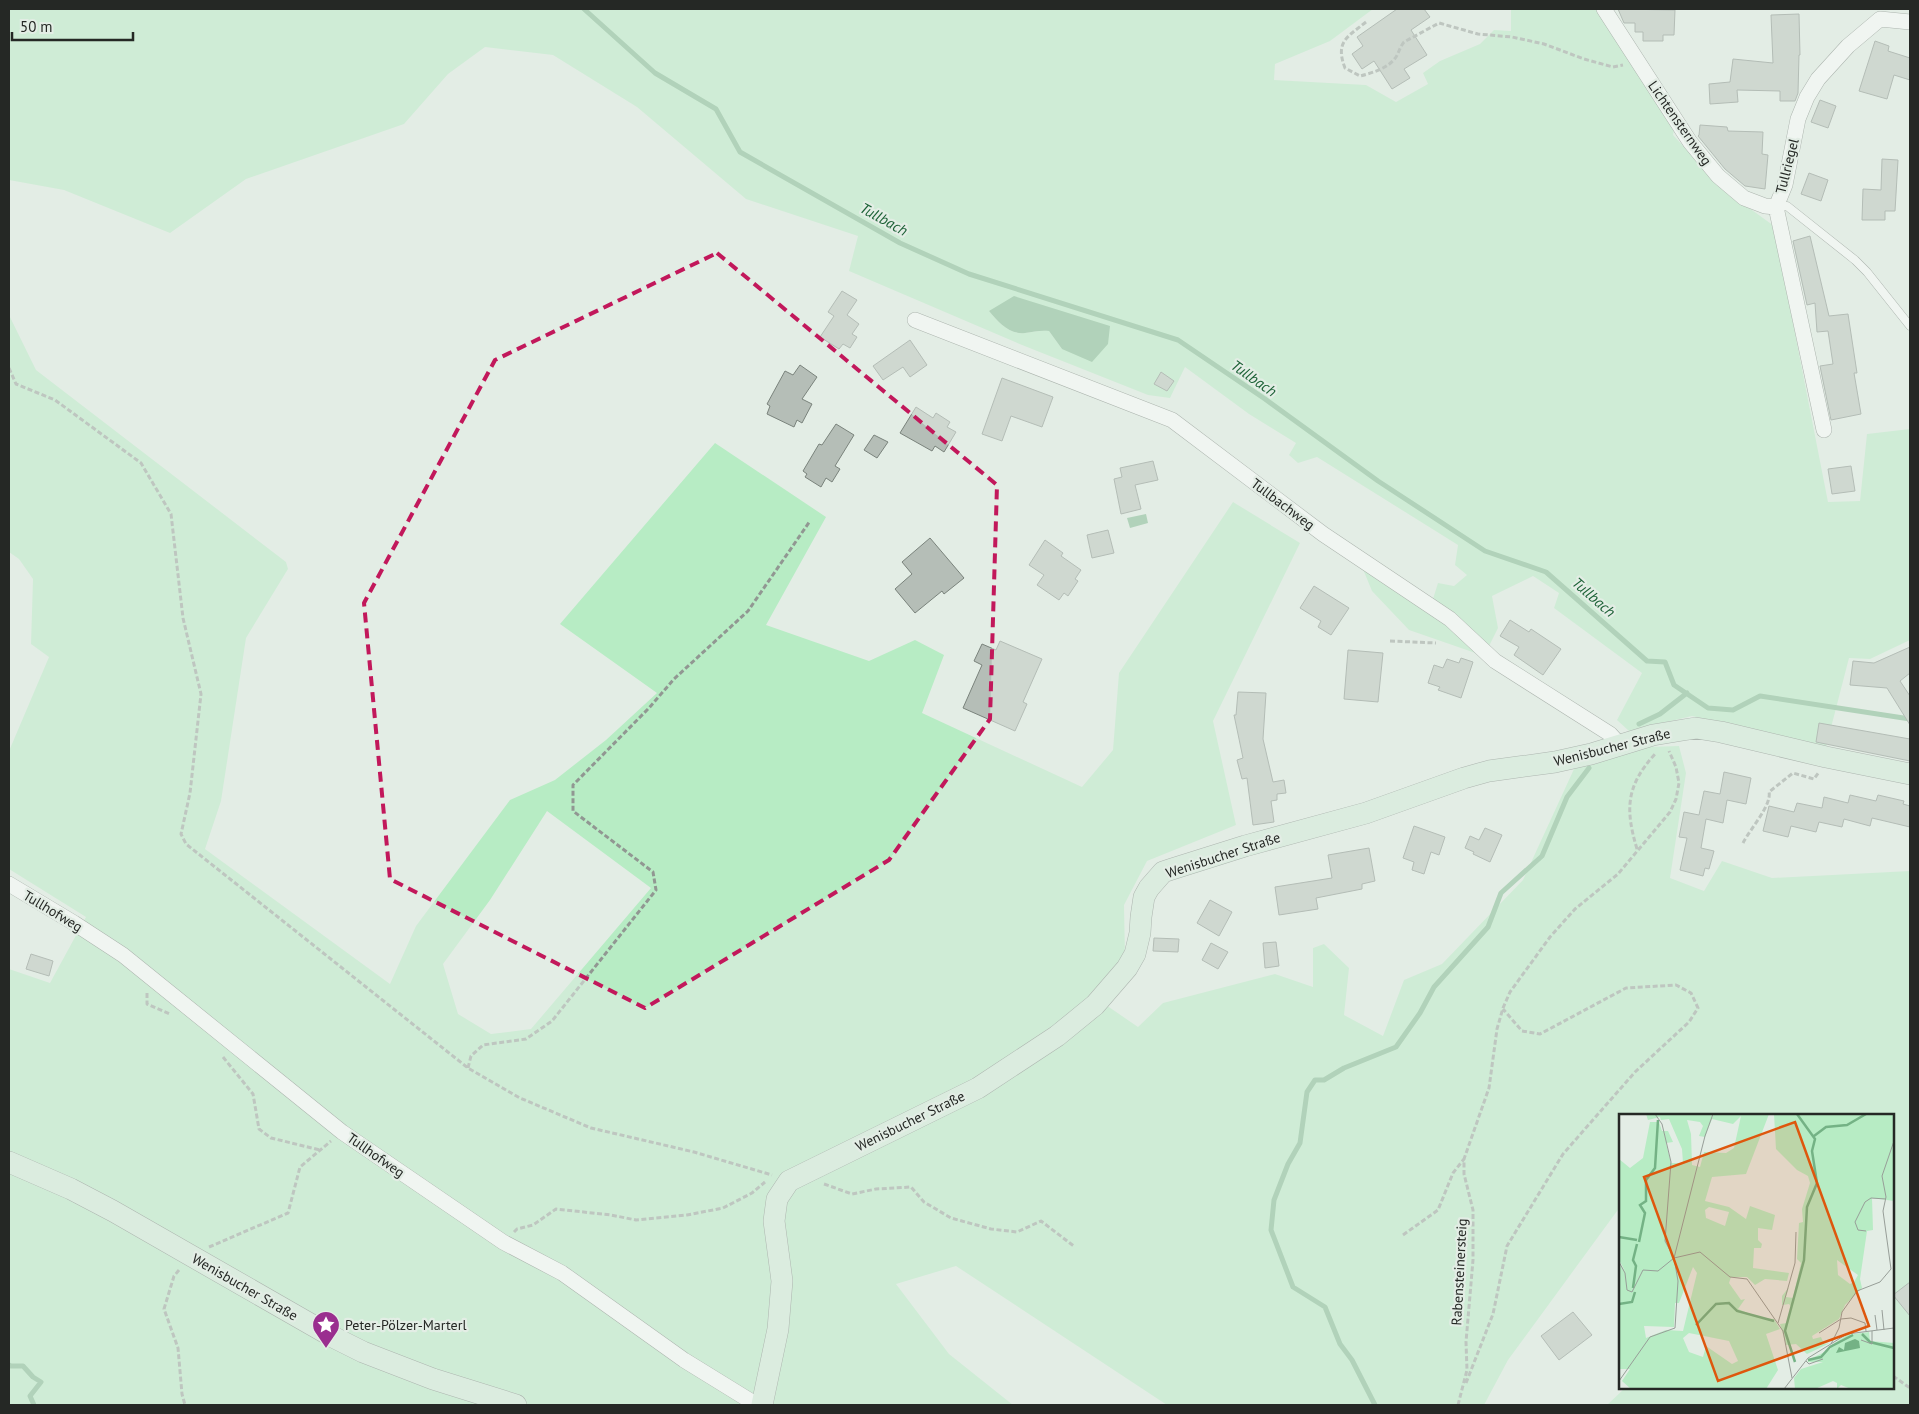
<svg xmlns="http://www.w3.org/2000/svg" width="1919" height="1414" font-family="'PT Sans',sans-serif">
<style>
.green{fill:#b7ecc4;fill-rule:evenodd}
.water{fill:#74b285}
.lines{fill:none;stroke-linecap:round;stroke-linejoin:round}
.stream{stroke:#74b285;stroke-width:5}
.building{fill:#b5beb7;stroke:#7a837c}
.lane-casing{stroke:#6b736d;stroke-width:9}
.street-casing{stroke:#6b736d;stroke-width:16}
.secondary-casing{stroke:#6b736d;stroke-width:22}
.path{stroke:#919792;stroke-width:3;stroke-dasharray:5 2.5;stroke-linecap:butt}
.lane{stroke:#fff;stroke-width:8}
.street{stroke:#fff;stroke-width:15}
.secondary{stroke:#d0ead8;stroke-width:21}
.marked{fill:none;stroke:#c2185b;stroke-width:4;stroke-dasharray:10 6;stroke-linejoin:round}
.labels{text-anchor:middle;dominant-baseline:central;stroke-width:4.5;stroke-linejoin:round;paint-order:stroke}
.street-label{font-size:14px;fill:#252825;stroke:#e3ede5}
.poi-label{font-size:14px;fill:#252825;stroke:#e3ede5;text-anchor:start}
.water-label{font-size:15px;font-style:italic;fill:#1d6237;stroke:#e3ede5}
.inset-river{fill:none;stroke:#74b285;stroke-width:2.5}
.inset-road{fill:none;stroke:#979e98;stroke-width:1}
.view{fill:#de570d;fill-opacity:0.15;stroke:#de570d;stroke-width:2.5}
.inset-edge{fill:none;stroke:#252825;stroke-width:2.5}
</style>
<rect width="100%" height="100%" fill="#e3ede5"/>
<path class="green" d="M 9,9 L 1373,9 L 1330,41 L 1275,64 L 1274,80 L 1366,85 L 1396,102 L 1428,84 L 1423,73 L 1440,61 L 1480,44 L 1494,30 L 1511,31 L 1511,9 L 1613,9 L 1677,114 L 1673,135 L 1723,189 L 1774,226 L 1828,502 L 1860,501 L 1867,434 L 1910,429 L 1910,640 L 1870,659 L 1849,658 L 1826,747 L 1692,716 L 1629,731 L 1617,720 L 1642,673 L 1554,608 L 1559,593 L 1533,576 L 1492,596 L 1498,628 L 1484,656 L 1409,630 L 1372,591 L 1353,545 L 1432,602 L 1438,583 L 1454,586 L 1467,575 L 1455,565 L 1458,545 L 1317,457 L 1298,463 L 1289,455 L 1296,443 L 1249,414 L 1185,367 L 1170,398 L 1148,395 L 1022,345 L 849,271 L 858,236 L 746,199 L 637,107 L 553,55 L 485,47 L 448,74 L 404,124 L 246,179 L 170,233 L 64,190 L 9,180 ZM 989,311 L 1108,344 L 1062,349 L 1049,331 C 1040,330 1034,332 1025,333 C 1010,335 998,322 989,311 Z
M 9,315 L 36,370 L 286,562 L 288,569 L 246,638 L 221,801 L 205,849 L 390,984 L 416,926 L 510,800 L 555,780 L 606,740 L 657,693 L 560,624 L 715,443 L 826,517 L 766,625 L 869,661 L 915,640 L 944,655 L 922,713 L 1082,787 L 1113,750 L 1119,673 L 1233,502 L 1300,543 L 1213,721 L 1236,825 L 1147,861 L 1124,905 L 1125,957 L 1090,994 L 1138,1027 L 1163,1003 L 1275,974 L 1313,987 L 1313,948 L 1324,944 L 1349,968 L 1344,1015 L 1383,1036 L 1404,980 L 1442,964 L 1523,880 L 1574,769 L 1646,747 L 1679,746 L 1686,773 L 1670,878 L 1704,891 L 1722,861 L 1772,878 L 1910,871 L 1910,1405 L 1607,1405 L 1625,1388 L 1893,1388 L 1893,1115 L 1620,1115 L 1620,1207 L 1508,1360 L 1484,1405 L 1167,1405 L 956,1266 L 896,1284 L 949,1354 L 1013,1405 L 9,1405 L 9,969 L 50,983 L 86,917 L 9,869 L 9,751 L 49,657 L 31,644 L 33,579 L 19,559 L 9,552 ZM 547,811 L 651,888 L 531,1029 L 491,1034 L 458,1014 L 443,964 L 490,900 Z"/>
<path class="water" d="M 1014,296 L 1110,326 L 1108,344 L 1092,362 L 1062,349 L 1049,331 C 1040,330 1034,332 1025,333 C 1010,335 998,322 989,311 Z
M 1146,514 L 1148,523 L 1130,528 L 1127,518 Z"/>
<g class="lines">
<path class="stream" d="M 584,9 L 655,73 L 716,109 L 740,152 L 900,243 L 969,274 L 1178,340 L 1265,399 L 1378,481 L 1485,551 L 1546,572 L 1647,661 L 1665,662 L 1674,685 L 1708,708 L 1733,710 L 1760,696 L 1910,719
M 1639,724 L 1660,714 L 1687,693
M 9,1365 L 11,1366 L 23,1366 L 33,1377 L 41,1382 L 30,1396 L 34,1405
M 1375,1405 L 1352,1360 L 1340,1344 L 1325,1307 L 1293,1287 L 1271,1230 L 1274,1200 L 1288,1164 L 1300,1143 L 1307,1092 L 1315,1080 L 1324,1080 L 1344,1068 L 1396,1047 L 1420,1013 L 1434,987 L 1488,927 L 1501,893 L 1542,856 L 1567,797 L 1589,768"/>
</g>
<path class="building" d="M 1397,9 L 1424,9 L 1430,17 L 1411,30 L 1427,55 L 1404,69 L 1410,78 L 1392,89 L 1374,61 L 1362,69 L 1352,54 L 1363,46 L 1357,37 Z
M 1618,9 L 1675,10 L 1674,35 L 1663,35 L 1663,41 L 1643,41 L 1643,32 L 1635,32 L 1635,23 L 1624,23 Z
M 1799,14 L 1800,55 L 1799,55 L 1798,93 L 1795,101 L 1780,101 L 1780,91 L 1737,90 L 1738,102 L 1710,104 L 1709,84 L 1730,82 L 1733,59 L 1773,63 L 1771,15 Z
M 1875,41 L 1889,46 L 1888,51 L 1910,58 L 1910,80 L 1894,75 L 1887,99 L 1859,91 Z
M 1820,100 L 1836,106 L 1828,128 L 1811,122 Z
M 1700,125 L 1727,127 L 1728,131 L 1763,132 L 1762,154 L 1768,155 L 1765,189 L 1745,186 L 1725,169 L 1698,136 L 1699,135 Z
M 1882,159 L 1898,160 L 1895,211 L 1885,211 L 1885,220 L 1862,220 L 1863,189 L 1881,190 Z
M 1809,173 L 1828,180 L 1821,201 L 1801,194 Z
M 1810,236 L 1829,316 L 1848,314 L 1857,373 L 1854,373 L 1861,414 L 1831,420 L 1820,366 L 1833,364 L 1828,331 L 1817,332 L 1815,303 L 1807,305 L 1793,241 Z
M 842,291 L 857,300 L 847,315 L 859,324 L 852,334 L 857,337 L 850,348 L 843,344 L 839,349 L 820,337 L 834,316 L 828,312 Z
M 910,340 L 927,365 L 910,377 L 903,367 L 883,380 L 873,366 Z
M 800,365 L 817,377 L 802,399 L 812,404 L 802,423 L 797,420 L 794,427 L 767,414 L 770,406 L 767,404 L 785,371 L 793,375 Z
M 1161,372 L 1174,381 L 1167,391 L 1154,384 Z
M 1002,378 L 1053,397 L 1042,427 L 1011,416 L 1002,441 L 982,434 Z
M 916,407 L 933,418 L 936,413 L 950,422 L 947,427 L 956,432 L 944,452 L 935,446 L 932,451 L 900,433 Z
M 836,424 L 854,435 L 835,466 L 840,469 L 832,482 L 826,478 L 821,487 L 805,477 L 807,474 L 803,471 L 819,444 L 822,445 Z
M 874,435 L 888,442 L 877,458 L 864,450 Z
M 1153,461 L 1158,480 L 1135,485 L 1141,509 L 1121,514 L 1114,479 L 1122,477 L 1120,468 Z
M 1851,466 L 1855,491 L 1832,494 L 1828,469 Z
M 1108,530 L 1114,553 L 1092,558 L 1087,535 Z
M 930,538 L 964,578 L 944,594 L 942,591 L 915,613 L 895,589 L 912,574 L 902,562 Z
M 1045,540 L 1063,553 L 1061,556 L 1081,570 L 1075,579 L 1078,581 L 1068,596 L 1064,593 L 1059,600 L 1037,585 L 1044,575 L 1029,565 Z
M 1314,586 L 1349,608 L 1331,635 L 1318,627 L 1321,621 L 1300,608 Z
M 1510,620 L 1529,632 L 1531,629 L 1561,649 L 1543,675 L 1514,655 L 1519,647 L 1500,636 Z
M 1000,641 L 1042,659 L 1023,702 L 1027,704 L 1015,731 L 963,708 L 982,665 L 974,661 L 982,644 L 996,650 Z
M 1910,647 L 1910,673 L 1900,681 L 1910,696 L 1910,725 L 1887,688 L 1850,685 L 1853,661 L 1874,663 Z
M 1348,650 L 1383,653 L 1378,702 L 1344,699 Z
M 1461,658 L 1473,662 L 1461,698 L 1438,690 L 1440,687 L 1428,683 L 1434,665 L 1443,668 L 1447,659 L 1459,663 Z
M 1238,692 L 1266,693 L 1263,739 L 1273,782 L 1284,780 L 1286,793 L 1277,794 L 1277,800 L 1271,801 L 1274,822 L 1253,825 L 1247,778 L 1242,779 L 1237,760 L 1243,758 L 1234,715 L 1236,715 Z
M 1819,723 L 1910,739 L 1910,761 L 1816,742 Z
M 1724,772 L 1751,778 L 1746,804 L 1727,800 L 1723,823 L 1706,819 L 1701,848 L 1714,851 L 1709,869 L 1705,868 L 1703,876 L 1680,870 L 1687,838 L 1679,837 L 1684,812 L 1699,815 L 1704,791 L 1720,794 Z
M 1850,795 L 1876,801 L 1878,795 L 1904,801 L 1903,804 L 1910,806 L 1910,827 L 1872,818 L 1870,826 L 1844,819 L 1842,827 L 1819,822 L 1816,832 L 1791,826 L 1788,837 L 1763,831 L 1769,806 L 1794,812 L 1797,803 L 1822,808 L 1824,797 L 1848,803 Z
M 1414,826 L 1445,837 L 1439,855 L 1431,852 L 1424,874 L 1412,870 L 1414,862 L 1403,858 Z
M 1485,828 L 1502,835 L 1490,862 L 1473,854 L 1474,852 L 1465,848 L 1470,836 L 1479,840 Z
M 1369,848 L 1375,881 L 1362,884 L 1362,889 L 1316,898 L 1318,909 L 1279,915 L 1275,887 L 1332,878 L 1328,855 Z
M 1210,900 L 1232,912 L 1219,936 L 1197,923 Z
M 1154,938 L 1179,939 L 1178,952 L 1153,951 Z
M 1276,942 L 1279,966 L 1265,968 L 1263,943 Z
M 1211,943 L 1228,952 L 1218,969 L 1202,960 Z
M 31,954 L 53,961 L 49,976 L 26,969 Z
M 1910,1282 L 1910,1316 L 1893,1295 Z
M 1573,1312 L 1592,1335 L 1559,1360 L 1541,1336 Z"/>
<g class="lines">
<defs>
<path id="lane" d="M 1776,207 L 1787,206 L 1855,260 L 1867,272 L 1910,326"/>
<path id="street" d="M 1604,9 L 1690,142 L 1718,176 L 1744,198 L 1765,206 L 1776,207
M 915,320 L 1172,420 L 1323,534 L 1450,619 L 1495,661 L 1610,734 L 1620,745
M 1824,430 L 1776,207 L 1785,185 L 1798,119 L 1807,97 L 1818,79 L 1848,46 L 1880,19 L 1910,22
M 9,884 L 74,923 L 123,955 L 342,1132 L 503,1242 L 562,1273 L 684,1360 L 757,1405"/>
<path id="secondary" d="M 9,1162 L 71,1189 L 113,1211 L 333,1337 L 363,1352 L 433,1379 L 516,1405
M 762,1405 L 778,1329 L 782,1281 L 774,1221 L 777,1199 L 789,1181 L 978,1088 L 1057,1036 L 1095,1005 L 1127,968 L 1135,954 L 1140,933 L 1141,917 L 1144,897 L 1149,888 L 1163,872 L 1172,869 L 1245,846 L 1366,813 L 1464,778 L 1489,771 L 1555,762 L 1591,754 L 1653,735 L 1683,730 L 1696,728 L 1721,732 L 1826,757 L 1910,774"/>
</defs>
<use href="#lane" class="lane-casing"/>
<use href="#street" class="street-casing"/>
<use href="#secondary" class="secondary-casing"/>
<path class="path" d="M 1366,22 C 1347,37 1335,42 1345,68 L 1360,76 C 1372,73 1389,68 1396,57 C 1399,52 1400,47 1404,42 L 1439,23 L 1478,34 L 1512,37 L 1544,44 L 1584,59 L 1613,67 L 1623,65
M 9,368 L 16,384 L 55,400 L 141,463 L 171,514 L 183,618 L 201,694 L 190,793 L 181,834 L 186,844 L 468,1068 L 520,1098 L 591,1128 L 694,1152 L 772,1175
M 1390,641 L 1436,643
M 1743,843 C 1750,829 1772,805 1769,792 L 1793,773 L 1814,779 L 1819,772
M 1637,849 C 1625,809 1626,786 1655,754
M 147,993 L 147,1004 L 170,1014
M 223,1057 L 253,1094 L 259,1129 L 271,1138 L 320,1150
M 468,1068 L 471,1056 L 483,1045 L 526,1039 L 552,1021 L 656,890 L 653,872 L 573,811 L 573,785 L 649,708 L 674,679 L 748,611 L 810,521
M 824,1184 L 852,1194 L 876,1189 L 911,1187 L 924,1202 L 951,1218 L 991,1229 L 1017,1232 L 1041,1221 L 1075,1247
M 514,1232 L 517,1229 L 533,1225 L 556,1209 L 611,1215 L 636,1220 L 687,1215 L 723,1208 L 752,1193 L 765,1182
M 1403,1235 L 1438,1210 L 1453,1173 L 1464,1159
M 209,1247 L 288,1213 L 300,1167 L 331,1141
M 179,1270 L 174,1276 L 164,1309 L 178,1348 L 182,1394 L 185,1405
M 1893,1376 L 1910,1388
M 1466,1383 L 1493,1314 L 1507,1246 L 1563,1154 L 1635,1072 L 1689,1022 L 1698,1008 L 1691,993 L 1676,985 L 1626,988 L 1540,1034 L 1522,1031 L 1503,1009
M 1458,1405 L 1467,1370 L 1466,1342 L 1473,1260 L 1473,1210 L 1464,1174 L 1464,1159 L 1489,1088 L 1497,1029 L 1503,1008 L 1510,992 L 1550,937 L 1575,909 L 1618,874 L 1670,812 L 1676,799 L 1679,783 L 1676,767 L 1669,751"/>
<use href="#lane" class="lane"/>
<use href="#street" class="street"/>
<use href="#secondary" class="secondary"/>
</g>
<path d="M0 0H1919V1414H0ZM 717,253 L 997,485 L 990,719 L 889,860 L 645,1008 L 390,879 L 364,603 L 495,360 Z" fill="#e3ede5" fill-opacity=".55" fill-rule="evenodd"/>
<path class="marked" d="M 717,253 L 997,485 L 990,719 L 889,860 L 645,1008 L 390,879 L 364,603 L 495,360 Z"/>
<defs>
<symbol id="sight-pin" viewBox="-11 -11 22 30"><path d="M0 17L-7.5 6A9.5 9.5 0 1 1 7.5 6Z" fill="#9a2e8f" stroke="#e3ede5"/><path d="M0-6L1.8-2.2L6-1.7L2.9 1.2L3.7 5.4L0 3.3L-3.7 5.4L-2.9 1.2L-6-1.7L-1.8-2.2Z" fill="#fff"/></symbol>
</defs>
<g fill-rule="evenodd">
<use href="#sight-pin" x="310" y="1309" width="32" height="43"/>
</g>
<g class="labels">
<g class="street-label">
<text transform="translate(1680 123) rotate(55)">Lichtensternweg</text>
<text transform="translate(1787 166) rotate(-76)">Tullriegel</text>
<text transform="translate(1283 504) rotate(37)">Tullbachweg</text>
<text transform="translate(1612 747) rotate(-14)">Wenisbucher Straße</text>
<text transform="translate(1223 855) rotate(-18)">Wenisbucher Straße</text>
<text transform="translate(53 911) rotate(31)">Tullhofweg</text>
<text transform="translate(910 1121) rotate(-26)">Wenisbucher Straße</text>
<text transform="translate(376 1155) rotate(35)">Tullhofweg</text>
<text transform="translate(1459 1272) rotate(-87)">Rabensteinersteig</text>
<text transform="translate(245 1287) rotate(30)">Wenisbucher Straße</text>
</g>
<g class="poi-label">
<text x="345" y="1325">Peter-Pölzer-Marterl</text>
</g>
<g class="water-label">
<text transform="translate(884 219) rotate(29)">Tullbach</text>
<text transform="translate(1254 378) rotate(35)">Tullbach</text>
<text transform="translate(1594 597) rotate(41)">Tullbach</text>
</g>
</g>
<g transform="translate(1619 1114)">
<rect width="275" height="275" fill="#e3ede5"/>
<path d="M 27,0 L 150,0 L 127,60 L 93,63 L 86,87 L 110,93 L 127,105 L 131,92 L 156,101 L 153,116 L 139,114 L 139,126 L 143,130 L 142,134 L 135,134 L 134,154 L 170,159 L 168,167 L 146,165 L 136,171 L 128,163 L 112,163 L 110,169 L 122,186 L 126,185 L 119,195 L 141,204 L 155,205 L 161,215 L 147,220 L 159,256 L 147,275 L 12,275 L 3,267 L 11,255 L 0,255 L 0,148 L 7,159 L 0,146 L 0,45 L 11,54 L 24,44 L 31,8 L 40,8 L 43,17 L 49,17 L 54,28 L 47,29 L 52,49 L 64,49 L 63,35 L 50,5 L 42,6 L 41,3 L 29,6 ZM 122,2 L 115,34 L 107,39 L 85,38 L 81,53 L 73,51 L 72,20 L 68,6 L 81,8 L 84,12 L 80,22 L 86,23 L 93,5 L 114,10 ZM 90,93 L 110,98 L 106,112 L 87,104 L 86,96 ZM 74,153 L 78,159 L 64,217 L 47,216 L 27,224 L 25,212 L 55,213 L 56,189 L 60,189 ZM 70,219 L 110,227 L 119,247 L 113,250 L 87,232 L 84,243 L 70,238 L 64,224 ZM 155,0 L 275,0 L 275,87 L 253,84 L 254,116 L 248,117 L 241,165 L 243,174 L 226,191 L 220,205 L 193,222 L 194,225 L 202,223 L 205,230 L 211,229 L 188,240 L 177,230 L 167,231 L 161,210 L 168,209 L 173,194 L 170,190 L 163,191 L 163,182 L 170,173 L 167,183 L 174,184 L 182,149 L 178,145 L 180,109 L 184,108 L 183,95 L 191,69 L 189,62 L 178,56 L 157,35 ZM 218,146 L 239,161 L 235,168 L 231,170 L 219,161 ZM 250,218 L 251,227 L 275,229 L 275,275 L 232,275 L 222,271 L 218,275 L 218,269 L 214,267 L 196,275 L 176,275 L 175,264 L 182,255 L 204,248 L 188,248 L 193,244 L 212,235 L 211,232 L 228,221 Z" fill="#b7ecc4" fill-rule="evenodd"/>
<path d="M 236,225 L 240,227 L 241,234 L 217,239 L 220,233 L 225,236 L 226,229 Z" fill="#74b285"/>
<path class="inset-river" d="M 195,22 L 207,13 L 228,11 L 247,0M 0,123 L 18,126M 20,128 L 26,99 L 21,91 L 27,87 L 27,66 L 36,54 L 39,6M 14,174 L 17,152 L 14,146 L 18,130M 0,190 L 13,188 L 16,178M 77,211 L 97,190 L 110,189 L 118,197 L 155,207M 243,220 L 251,228 L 275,234M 189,246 L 202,243 L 211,233 L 234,221M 176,248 L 166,217 L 185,146 L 188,93 L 198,69 L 193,37 L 196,25 L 178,0"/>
<path class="inset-road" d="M 36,0 L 43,10 L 52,48 L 46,127 L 55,144M 247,117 L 239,116 L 236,108 L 246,88 L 252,84 L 267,85M 55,144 L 81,138 L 111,163 L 128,165 L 164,217 L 173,264M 0,148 L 6,159 L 8,176 L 13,178 L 24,156 L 39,157 L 55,144M 263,196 L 265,216M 256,201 L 258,216M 159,209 L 176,149 L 177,118M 200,219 L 222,205 L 232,204 L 246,209 L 247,217M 242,226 L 253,230 L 253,217M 212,230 L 220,214 L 223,198 L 238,177 L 261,168 L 272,155 L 264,97 L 267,83 L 263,62 L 275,27M 187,247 L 190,250 L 204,245M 0,267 L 31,223 L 56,214 L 59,167 L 55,144 L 86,22 L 94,0M 165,275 L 189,244 L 228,220 L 275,214"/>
<path class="view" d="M 176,8 L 250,212 L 99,267 L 25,63 Z"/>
<rect width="275" height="275" class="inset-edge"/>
</g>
<rect width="1919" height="1414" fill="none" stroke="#252825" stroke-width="20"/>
<path d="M12 32v8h121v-8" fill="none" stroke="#252825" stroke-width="2.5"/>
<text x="20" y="32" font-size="15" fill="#252825" stroke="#e3ede5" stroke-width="4" paint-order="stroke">50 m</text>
</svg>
